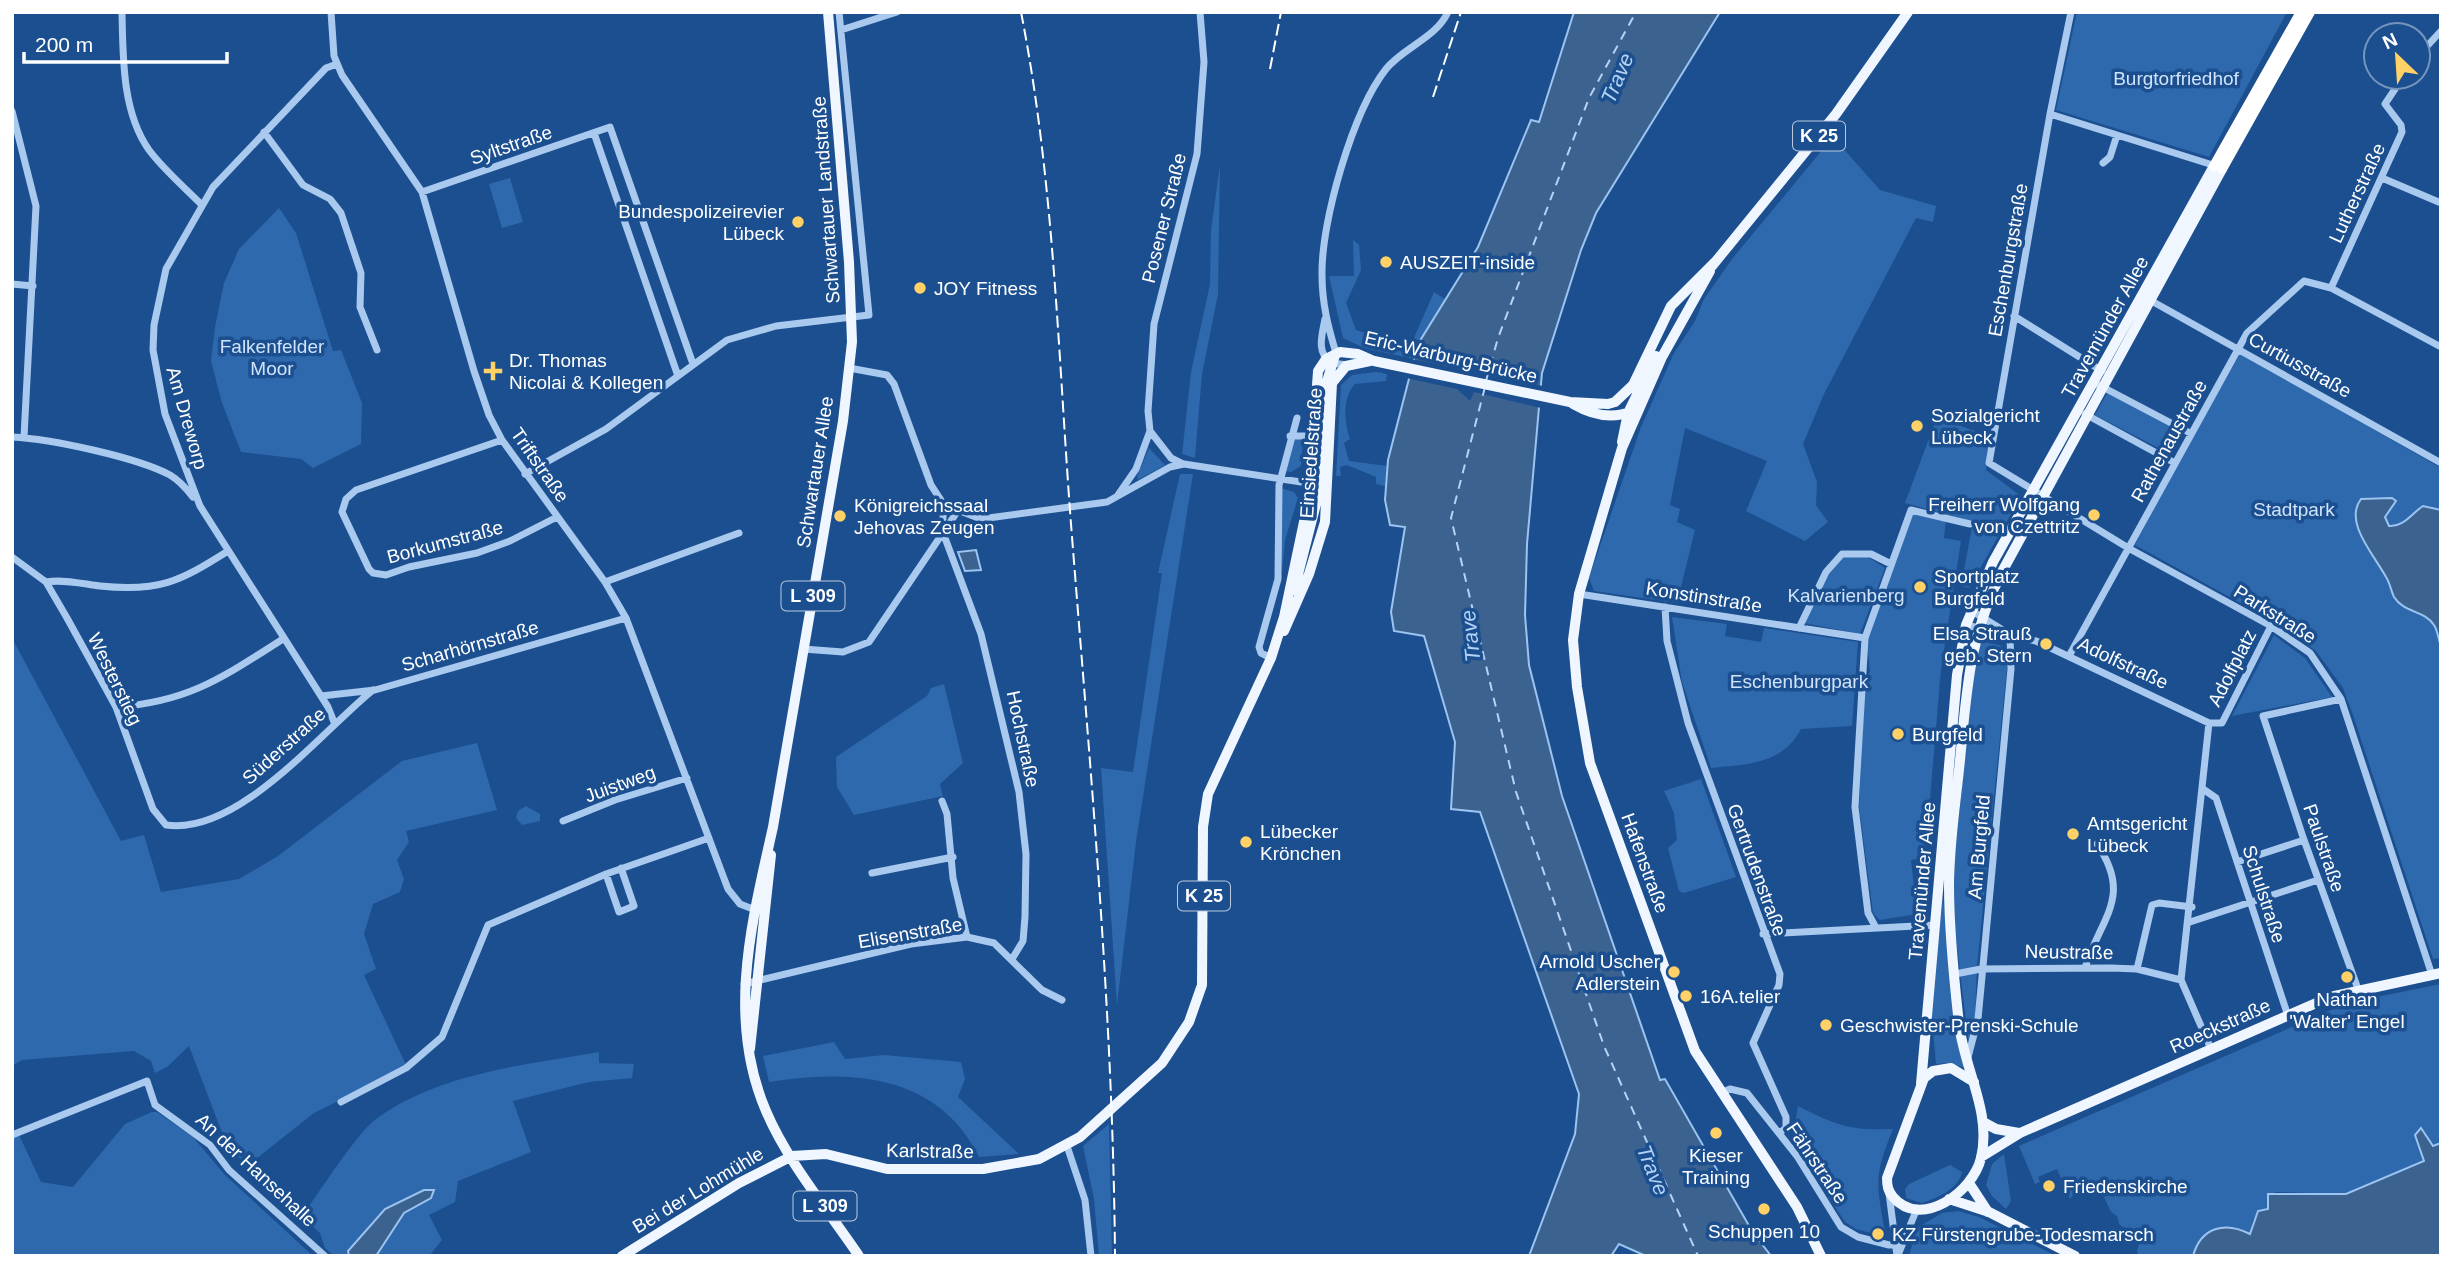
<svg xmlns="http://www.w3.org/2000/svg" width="2453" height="1268" font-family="Arial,sans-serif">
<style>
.green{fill:#2e69ad}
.water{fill:#3c6290;stroke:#9cc4f0;stroke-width:2}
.pier{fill:#1b4f8f}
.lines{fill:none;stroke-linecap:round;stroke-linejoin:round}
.ferry{stroke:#b5d3f5;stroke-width:2;stroke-dasharray:9 7;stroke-linecap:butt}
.minor{stroke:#a9c9ee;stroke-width:7}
.major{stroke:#f0f6ff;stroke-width:10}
.highway{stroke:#fff;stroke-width:10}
.rail{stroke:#fff;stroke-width:2;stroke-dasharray:12 5;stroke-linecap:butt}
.poi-dot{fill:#ffd166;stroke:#1b4f8f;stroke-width:2.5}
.labels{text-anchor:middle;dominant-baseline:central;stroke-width:7;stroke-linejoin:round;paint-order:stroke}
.shield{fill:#1b4f8f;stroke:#bbcadd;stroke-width:2}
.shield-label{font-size:18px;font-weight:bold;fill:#fff}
.park-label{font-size:19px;fill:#cfe3fa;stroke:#1b4f8f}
.street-label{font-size:19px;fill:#fff;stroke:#1b4f8f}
.poi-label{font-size:19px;fill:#fff;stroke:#1b4f8f;text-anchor:start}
.water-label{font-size:21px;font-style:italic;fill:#b5d3f5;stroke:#1b4f8f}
</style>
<rect width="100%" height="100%" fill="#1b4f8f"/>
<path class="green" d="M 2077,12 L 2287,12 L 2209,157 L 2056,110 Z
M 1833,137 L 1880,190 L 1936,206 L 1933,222 L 1916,218 L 1824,394 L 1803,444 L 1817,482 L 1816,505 L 1828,522 L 1805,541 L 1746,511 L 1767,461 L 1685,428 L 1670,505 L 1680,509 L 1677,522 L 1695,530 L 1677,603 L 1594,591 L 1589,578 L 1641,427 L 1674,353 L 1695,321 L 1704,299 L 1732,259 Z
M 1220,165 L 1218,294 L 1202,374 L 1195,458 L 1182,454 L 1191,372 L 1210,284 L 1211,230 Z
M 510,178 L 523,222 L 502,228 L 489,184 Z
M 279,208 L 296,233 L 333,351 L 341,350 L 362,403 L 361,444 L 313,468 L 301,459 L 241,452 L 222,403 L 211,361 L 215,327 L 224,283 L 239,249 Z
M 1353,240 L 1359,245 L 1361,270 L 1346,303 L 1356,330 L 1410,347 L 1434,292 L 1445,299 L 1418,344 L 1414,359 L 1364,348 L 1343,338 L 1329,276 L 1354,276 Z
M 2240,354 L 2441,468 L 2441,958 L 2433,959 L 2353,715 L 2343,688 L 2316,651 L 2277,623 L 2135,545 L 2177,464 Z
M 1376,372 L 1387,374 L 1386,381 L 1355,384 C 1342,398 1344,422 1350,439 L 1344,443 L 1349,461 L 1387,466 L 1385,486 L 1376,484 L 1376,477 L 1347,465 L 1340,467 L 1341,476 L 1336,476 L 1341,385 L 1352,375 Z
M 2108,391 L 2182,432 L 2170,454 L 2095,415 Z
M 1937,417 L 1990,437 L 1986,470 L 2021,496 L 1969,588 L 1961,586 L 1973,522 L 1905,503 Z
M 1297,439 L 1303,440 L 1301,466 L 1291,472 L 1284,471 L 1293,441 Z
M 1149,448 L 1165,465 L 1138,480 L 1137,476 Z
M 1180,474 L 1193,474 L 1136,842 L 1117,1005 L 1101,768 L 1133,772 L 1162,573 L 1158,573 Z
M 1280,488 L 1294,492 L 1298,498 L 1285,540 L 1282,572 Z
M 1915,514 L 1946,520 L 1944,538 L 1961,541 L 1941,669 L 1925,858 L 1911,860 L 1917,914 L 1880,920 L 1873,913 L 1859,806 L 1865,680 L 1870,672 L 1867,643 L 1910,518 Z
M 1843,556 L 1868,557 L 1885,568 L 1860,634 L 1804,623 L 1827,572 Z
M 1672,617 L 1727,624 L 1725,636 L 1761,642 L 1764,628 L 1858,642 L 1852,726 L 1801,729 C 1782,765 1747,764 1711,768 L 1682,682 Z
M 2274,635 L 2305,658 L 2332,697 L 2232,716 Z
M 12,638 L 121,841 L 144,835 L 161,892 L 239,879 L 278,856 L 402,761 L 477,743 L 497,810 L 406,831 L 409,842 L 397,860 L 404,879 L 400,892 L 373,904 L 364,934 L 376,969 L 364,975 L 407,1067 L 314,1113 L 247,1166 L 226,1143 L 189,1046 L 167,1067 L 155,1073 L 151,1061 L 134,1051 L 22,1060 L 12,1066 Z
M 1981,640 L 2005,647 L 2007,668 L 1977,966 L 1975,1021 L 1969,1046 L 1951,896 L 1976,648 Z
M 944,684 L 963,763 L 940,784 L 943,796 L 854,815 L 837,787 L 836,757 L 927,696 L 931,688 Z
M 1701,779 L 1736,877 L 1684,893 L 1679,891 L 1668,848 L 1677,840 L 1674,813 L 1664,791 Z
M 526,806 L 540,814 L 540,821 L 522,825 L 516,818 L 518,811 Z
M 1943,897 L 1958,1046 L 1966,1068 L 1947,1063 L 1936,1064 L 1931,1008 Z
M 2441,984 L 2441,1143 L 2433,1146 L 2416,1136 L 2424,1161 L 2346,1194 L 2276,1192 L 2267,1197 L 2268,1209 L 2253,1220 L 2250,1234 L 2193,1256 L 2139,1256 L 2137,1251 L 2140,1240 L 2119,1224 L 2117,1216 L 2111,1212 L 2102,1193 L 2108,1190 L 2104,1179 L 2078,1189 L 2070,1199 L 2057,1169 L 2038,1177 L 2040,1182 L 2035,1184 L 2019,1146 L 2347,1003 Z
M 834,1042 L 845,1059 L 884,1055 L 961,1062 L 965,1079 L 958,1097 L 1019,1154 L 979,1157 C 938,1073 849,1069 769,1082 L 763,1056 Z
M 599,1052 L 599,1063 L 634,1064 L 632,1078 L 589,1082 L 513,1101 L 531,1152 L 458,1181 L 455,1202 L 429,1215 L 442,1240 L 429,1256 L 334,1256 L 325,1248 L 320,1233 L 302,1216 C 319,1193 356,1134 376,1119 C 439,1073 524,1065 599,1052 Z
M 1798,1106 C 1835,1125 1851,1131 1893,1129 C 1874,1176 1876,1182 1885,1232 L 1882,1236 L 1856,1229 L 1845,1222 L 1792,1141 Z
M 152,1112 L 157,1112 L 193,1137 L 224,1174 L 313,1256 L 12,1256 L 12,1137 L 19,1135 L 41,1182 L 73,1187 L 125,1124 Z
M 1109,1124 L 1112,1256 L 1099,1256 L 1094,1199 L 1083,1146 Z
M 2004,1154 L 2011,1201 L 2006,1209 L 1992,1196 L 1986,1185 L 1992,1164 Z
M 1950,1165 L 1962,1172 C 1959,1189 1937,1198 1922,1203 L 1906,1198 L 1905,1189 L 1909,1184 Z
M 1958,1211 L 1979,1217 L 2056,1256 L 1909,1256 L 1917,1228 L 1942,1213 Z"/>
<path class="water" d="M 1574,12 L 1720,12 L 1596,213 L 1581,250 L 1542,373 L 1527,544 L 1525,615 L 1529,665 L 1562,796 L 1660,1080 L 1665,1079 L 1752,1231 L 1771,1256 L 1646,1256 L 1619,1244 L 1611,1256 L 1529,1256 L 1575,1134 L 1579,1094 L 1480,812 L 1451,809 L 1455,742 L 1424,636 L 1394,631 L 1391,612 L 1405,527 L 1390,525 L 1385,500 L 1388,460 L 1418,344 L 1478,247 L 1531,120 L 1539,122 Z
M 2392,498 L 2396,501 L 2385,517 L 2389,526 C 2404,527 2412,513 2423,506 L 2441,510 L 2441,646 C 2438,639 2438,631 2434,625 C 2424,610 2404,613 2394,597 C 2391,591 2390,583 2386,577 C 2375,556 2343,522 2361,499 Z
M 976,550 L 981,570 L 965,571 L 958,552 Z
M 2421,1128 L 2433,1146 L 2441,1143 L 2441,1256 L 2193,1256 C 2201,1227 2225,1221 2250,1234 L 2258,1211 L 2268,1209 L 2268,1194 L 2346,1194 L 2424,1161 L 2415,1135 Z
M 424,1190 L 434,1190 L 431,1198 L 404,1213 L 376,1256 L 349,1256 L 348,1251 L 385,1209 Z"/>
<path class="pier" d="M 1411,359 L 1461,369 L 1477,361 L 1478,373 L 1543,386 L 1541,408 L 1474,392 L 1470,401 L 1457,389 L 1406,378 Z"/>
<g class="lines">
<path class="ferry" d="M 1486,381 L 1498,338 L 1589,98 L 1636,12
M 1485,387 L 1451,518 L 1516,792 L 1604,1046 L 1698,1256"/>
<path class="minor" d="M 122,12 C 123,57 122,112 149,150 C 164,170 184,187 202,205
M 331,12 L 334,56 L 342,75 L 422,192 L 474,371 L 489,415 L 502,440 L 605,582 L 626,618 L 728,889 L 740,904 L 758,911
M 2071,12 L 2050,114 L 1989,463 L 2130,549 L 2271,626 L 2310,653 L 2341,699 L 2432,975
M 841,30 L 897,12
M 2418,56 L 2441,31
M 12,111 L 36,206 L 24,437
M 2050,114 L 2216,166
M 264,132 L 303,185 L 330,199 L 341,213 L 361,273 L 360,307 L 377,350
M 594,133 L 678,376
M 2103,163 L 2110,157 L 2117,135
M 2382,178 L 2441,203
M 422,192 L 610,127 L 693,364
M 12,284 L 33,286
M 2331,288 L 2402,132 L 2401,125 L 2385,104 L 2403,77
M 2148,299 L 2441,463
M 2014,316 L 2102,371
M 1325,319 C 1322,335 1316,352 1331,363 L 1348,365
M 1336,353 C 1328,327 1322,303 1322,275 C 1321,221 1353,111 1386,69 C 1404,47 1436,38 1448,12
M 849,368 L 887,375 L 894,384 L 931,485 L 944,505 L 981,519 L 1107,502 L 1170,467 L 1184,464 L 1314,484
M 2095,383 L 2190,433
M 2085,414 L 2173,462
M 1290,436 L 1315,436
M 12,437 C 51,439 136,457 170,475 C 180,481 186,488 193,497
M 502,440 L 356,490 L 346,499 L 342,512 L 369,569 L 373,573 L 386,575 L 409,567 L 477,553 L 510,541 L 557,517
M 1183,464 L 1171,458 L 1150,431 L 1148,411 L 1154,324 L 1197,154 L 1204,62 L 1200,12
M 525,474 L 606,429 L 727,340 L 776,326 L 869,315 L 839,12
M 1118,495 L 1136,469 L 1150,431
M 944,505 L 942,530 L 981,634 L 1019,792 L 1026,854 L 1025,917 L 1023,941 L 1012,959
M 12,557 L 46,582 L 67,618 L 116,707 L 153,809 L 166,825 C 238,836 322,731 373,690
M 46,582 C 64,579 83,584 100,586 C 159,592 179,582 228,551
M 605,582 L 739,533
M 1579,594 L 1865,638
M 1665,607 L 1667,641 L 1688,723 L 1780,974 L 1779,985 L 1753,1043 L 1786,1117 L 1786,1128 L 1779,1133
M 1972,611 L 2006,632
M 1966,625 L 2036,641 L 2209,723 L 2222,723 L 2271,626
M 1799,628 L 1826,572 L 1842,554 L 1871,554 L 1891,564
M 803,649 L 843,652 L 869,642 L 957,512
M 2069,656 L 2247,333 L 2304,281 L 2331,288 L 2441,347
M 1271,658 L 1261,653 L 1259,647 L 1278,579 L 1279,485 L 1297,418
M 321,696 L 375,690 L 626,618
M 2341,699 L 2263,716 L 2304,840 L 2358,989
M 116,707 C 189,702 223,677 283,639
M 334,722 L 328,707 L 200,506 L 165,414 L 153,350 L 154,325 L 166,269 L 213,187 L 326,68 L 337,64
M 2209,723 L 2181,980 L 2211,1049
M 2203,789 L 2216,798 L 2288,1016
M 942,801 L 947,814 L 953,878 L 967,937
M 563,821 L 615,800 L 687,778
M 2237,862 L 2304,840
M 872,873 L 953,857
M 606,874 L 619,912 L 634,906 L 621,868
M 2190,922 L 2318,880
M 1875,926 L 1868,913 L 1855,807 L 1865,638 L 1911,510 L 1970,524
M 1763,934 L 1935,925
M 2085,968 C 2101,917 2133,897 2097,844
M 2137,969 L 2152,905 L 2159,903 L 2192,907
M 1955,974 L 1981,969 L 2111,968 L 2137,969 L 2181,980
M 744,984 L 911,944 L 967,937 L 994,943 L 1042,990 L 1062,1000
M 1967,1061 L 1978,1019 L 2011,669 L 2010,635
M 1721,1093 L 1730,1089 L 1747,1093 L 1797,1156 L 1841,1227 L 1858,1237 L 1889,1245 L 1896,1244
M 341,1102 L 406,1068 L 442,1037 L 488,925 L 606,874 L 709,838
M 12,1135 L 147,1081 L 155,1105 L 210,1145 L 229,1170 L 325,1256
M 1067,1146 L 1085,1200 L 1091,1256
M 1889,1193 L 1897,1256
M 1898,1255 L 1916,1211"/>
<path class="major" d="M 828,12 L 849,262 L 852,342 L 843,421 L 773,827 C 752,921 726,1018 766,1111 C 787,1161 828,1210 859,1256
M 1712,266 L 1836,114 L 1908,12
M 1710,271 L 1662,357 L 1622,448 L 1579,594 L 1573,640 L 1577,687 L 1590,763 L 1695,1051 L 1797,1207 L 1821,1256
M 1573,404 C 1592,415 1612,420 1632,411
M 1622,442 L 1628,413 L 1656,356
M 1294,590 L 1317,500 L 1322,398 L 1335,355
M 1284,631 L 1309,574 L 1325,522 L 1332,383 L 1346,366 L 1370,361
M 750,1049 L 771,855
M 1974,1082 L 1951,1068 L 1933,1071 L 1924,1078 L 1887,1178 C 1887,1186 1888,1191 1893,1197 C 1921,1230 1973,1192 1981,1158 C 1992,1112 1964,1069 1959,1024 C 1954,979 1949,931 1949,886 C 1949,844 1956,801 1960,760 C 1967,688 1969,636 2003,570 L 2222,169
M 1921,1084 L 1957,675 L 1966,625 L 1993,562 L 2214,166
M 1983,1122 L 1996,1129 L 2019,1133
M 1981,1157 L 2020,1133 L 2330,997 L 2441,973
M 1969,1183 L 1988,1212
M 1949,1199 L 1989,1212 L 2075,1256
M 622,1256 L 739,1183 L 792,1156 L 826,1154 L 887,1169 L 983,1169 L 1039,1159 L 1080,1137 L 1162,1063 L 1189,1022 L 1202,985 L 1203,827 L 1208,794 L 1271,658 L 1284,617 L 1309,498 L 1318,371 L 1326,359 L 1340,352 L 1358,354 L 1374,361 L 1570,402 L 1608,404 L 1615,402 L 1633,385 L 1671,306 L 1715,262"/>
<path class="highway" d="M 2214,166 L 2301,12
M 2222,169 L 2310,12"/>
<path class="rail" d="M 1021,12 C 1054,180 1058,353 1071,524 C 1090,767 1113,1011 1115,1256
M 1270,69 L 1281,12
M 1433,97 L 1461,12"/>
</g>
<g class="poi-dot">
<circle cx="798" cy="222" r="7"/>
<circle cx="1386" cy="262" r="7"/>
<circle cx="920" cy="288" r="7"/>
<path d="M489.5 360.5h7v7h7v7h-7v7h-7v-7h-7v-7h7z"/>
<circle cx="1917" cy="426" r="7"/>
<circle cx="2094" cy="515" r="7"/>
<circle cx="840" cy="516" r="7"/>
<circle cx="1920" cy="587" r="7"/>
<circle cx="2046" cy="644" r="7"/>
<circle cx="1898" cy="734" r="7"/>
<circle cx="2073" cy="834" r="7"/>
<circle cx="1246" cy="842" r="7"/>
<circle cx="1674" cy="972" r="7"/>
<circle cx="2347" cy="977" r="7"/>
<circle cx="1686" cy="996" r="7"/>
<circle cx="1826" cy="1025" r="7"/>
<circle cx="1716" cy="1133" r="7"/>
<circle cx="2049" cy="1186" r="7"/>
<circle cx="1764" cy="1209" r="7"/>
<circle cx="1878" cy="1234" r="7"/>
</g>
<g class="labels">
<g class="shield">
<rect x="1793" y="121.5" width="52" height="29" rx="5"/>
<rect x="781.5" y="581.5" width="63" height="29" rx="5"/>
<rect x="1178" y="881.5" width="52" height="29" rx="5"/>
<rect x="793.5" y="1191.5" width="63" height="29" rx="5"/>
</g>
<g class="shield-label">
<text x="1819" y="136">K 25</text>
<text x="813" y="596">L 309</text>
<text x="1204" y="896">K 25</text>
<text x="825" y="1206">L 309</text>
</g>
<g class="park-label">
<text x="2176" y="78">Burgtorfriedhof</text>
<text x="272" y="346">Falkenfelder<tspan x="272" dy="22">Moor</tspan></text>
<text x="2294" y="509">Stadtpark</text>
<text x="1846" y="595">Kalvarienberg</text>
<text x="1799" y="681">Eschenburgpark</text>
</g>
<g class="street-label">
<text transform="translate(511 145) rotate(-19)">Syltstraße</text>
<text transform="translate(2357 193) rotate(-65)">Lutherstraße</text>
<text transform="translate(826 200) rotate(-94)">Schwartauer Landstraße</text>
<text transform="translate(1164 218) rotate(-76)">Posener Straße</text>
<text transform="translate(2008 260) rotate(-80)">Eschenburgstraße</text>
<text transform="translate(2105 327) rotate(-61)">Travemünder Allee</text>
<text transform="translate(1451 357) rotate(13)">Eric-Warburg-Brücke</text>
<text transform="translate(2300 365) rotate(29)">Curtiusstraße</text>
<text transform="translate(187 418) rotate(74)">Am Dreworp</text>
<text transform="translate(2169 441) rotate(-61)">Rathenaustraße</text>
<text transform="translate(1311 453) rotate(-86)">Einsiedelstraße</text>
<text transform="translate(540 465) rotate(55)">Triftstraße</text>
<text transform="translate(815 472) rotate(-81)">Schwartauer Allee</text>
<text transform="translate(445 542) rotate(-15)">Borkumstraße</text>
<text transform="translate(1704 597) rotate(9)">Konstinstraße</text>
<text transform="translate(2275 614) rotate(32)">Parkstraße</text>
<text transform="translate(470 646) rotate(-16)">Scharhörnstraße</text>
<text transform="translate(2123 663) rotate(25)">Adolfstraße</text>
<text transform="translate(2232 668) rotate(-63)">Adolfplatz</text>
<text transform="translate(115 679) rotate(64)">Westerstieg</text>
<text transform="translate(1023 739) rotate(78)">Hochstraße</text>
<text transform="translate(284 746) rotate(-42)">Süderstraße</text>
<text transform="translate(620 784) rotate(-20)">Juistweg</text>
<text transform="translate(1979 847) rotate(-85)">Am Burgfeld</text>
<text transform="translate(2324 848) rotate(71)">Paulstraße</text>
<text transform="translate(1645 863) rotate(70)">Hafenstraße</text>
<text transform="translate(1757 870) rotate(70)">Gertrudenstraße</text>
<text transform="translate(1922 881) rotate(-85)">Travemünder Allee</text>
<text transform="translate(2264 894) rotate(72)">Schulstraße</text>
<text transform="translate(910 933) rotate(-10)">Elisenstraße</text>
<text transform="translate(2069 952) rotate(1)">Neustraße</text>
<text transform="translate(2220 1026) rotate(-24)">Roeckstraße</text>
<text transform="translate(930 1151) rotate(1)">Karlstraße</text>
<text transform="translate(1817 1163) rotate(56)">Fährstraße</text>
<text transform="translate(256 1170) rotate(43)">An der Hansehalle</text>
<text transform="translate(698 1190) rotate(-31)">Bei der Lohmühle</text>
</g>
<g class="poi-label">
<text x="784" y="211" text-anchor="end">Bundespolizeirevier<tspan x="784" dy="22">Lübeck</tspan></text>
<text x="1400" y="262">AUSZEIT-inside</text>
<text x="934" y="288">JOY Fitness</text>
<text x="509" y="360">Dr. Thomas<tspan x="509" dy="22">Nicolai &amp; Kollegen</tspan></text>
<text x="1931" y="415">Sozialgericht<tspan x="1931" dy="22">Lübeck</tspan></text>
<text x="2080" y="504" text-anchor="end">Freiherr Wolfgang<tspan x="2080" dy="22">von Czettritz</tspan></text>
<text x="854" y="505">Königreichssaal<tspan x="854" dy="22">Jehovas Zeugen</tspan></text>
<text x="1934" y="576">Sportplatz<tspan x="1934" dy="22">Burgfeld</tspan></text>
<text x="2032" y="633" text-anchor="end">Elsa Strauß<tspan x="2032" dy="22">geb. Stern</tspan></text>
<text x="1912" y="734">Burgfeld</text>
<text x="2087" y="823">Amtsgericht<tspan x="2087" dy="22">Lübeck</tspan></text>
<text x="1260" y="831">Lübecker<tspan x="1260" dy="22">Krönchen</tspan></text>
<text x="1660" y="961" text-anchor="end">Arnold Uscher<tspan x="1660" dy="22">Adlerstein</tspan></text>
<text x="1700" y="996">16A.telier</text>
<text x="2347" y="999" text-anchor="middle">Nathan<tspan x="2347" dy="22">'Walter' Engel</tspan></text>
<text x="1840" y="1025">Geschwister-Prenski-Schule</text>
<text x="1716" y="1155" text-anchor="middle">Kieser<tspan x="1716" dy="22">Training</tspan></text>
<text x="2063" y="1186">Friedenskirche</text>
<text x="1764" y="1231" text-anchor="middle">Schuppen 10</text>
<text x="1892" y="1234">KZ Fürstengrube-Todesmarsch</text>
</g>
<g class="water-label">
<text transform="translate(1617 78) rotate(-67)">Trave</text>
<text transform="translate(1470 636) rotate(-96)">Trave</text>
<text transform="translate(1653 1170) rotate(68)">Trave</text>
</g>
</g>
<rect width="2453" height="1268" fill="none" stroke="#ffffff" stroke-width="28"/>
<g transform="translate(2397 56) rotate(335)"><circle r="33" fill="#1b4f8f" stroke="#7695bc" stroke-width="2"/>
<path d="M0-5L12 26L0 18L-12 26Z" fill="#ffd166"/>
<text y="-10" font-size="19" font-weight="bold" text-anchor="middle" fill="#ffffff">N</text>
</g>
<path d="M24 52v10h203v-10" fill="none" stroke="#ffffff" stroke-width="3.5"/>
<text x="35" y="52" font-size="21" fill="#ffffff" stroke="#1b4f8f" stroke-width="5" paint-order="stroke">200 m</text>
</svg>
